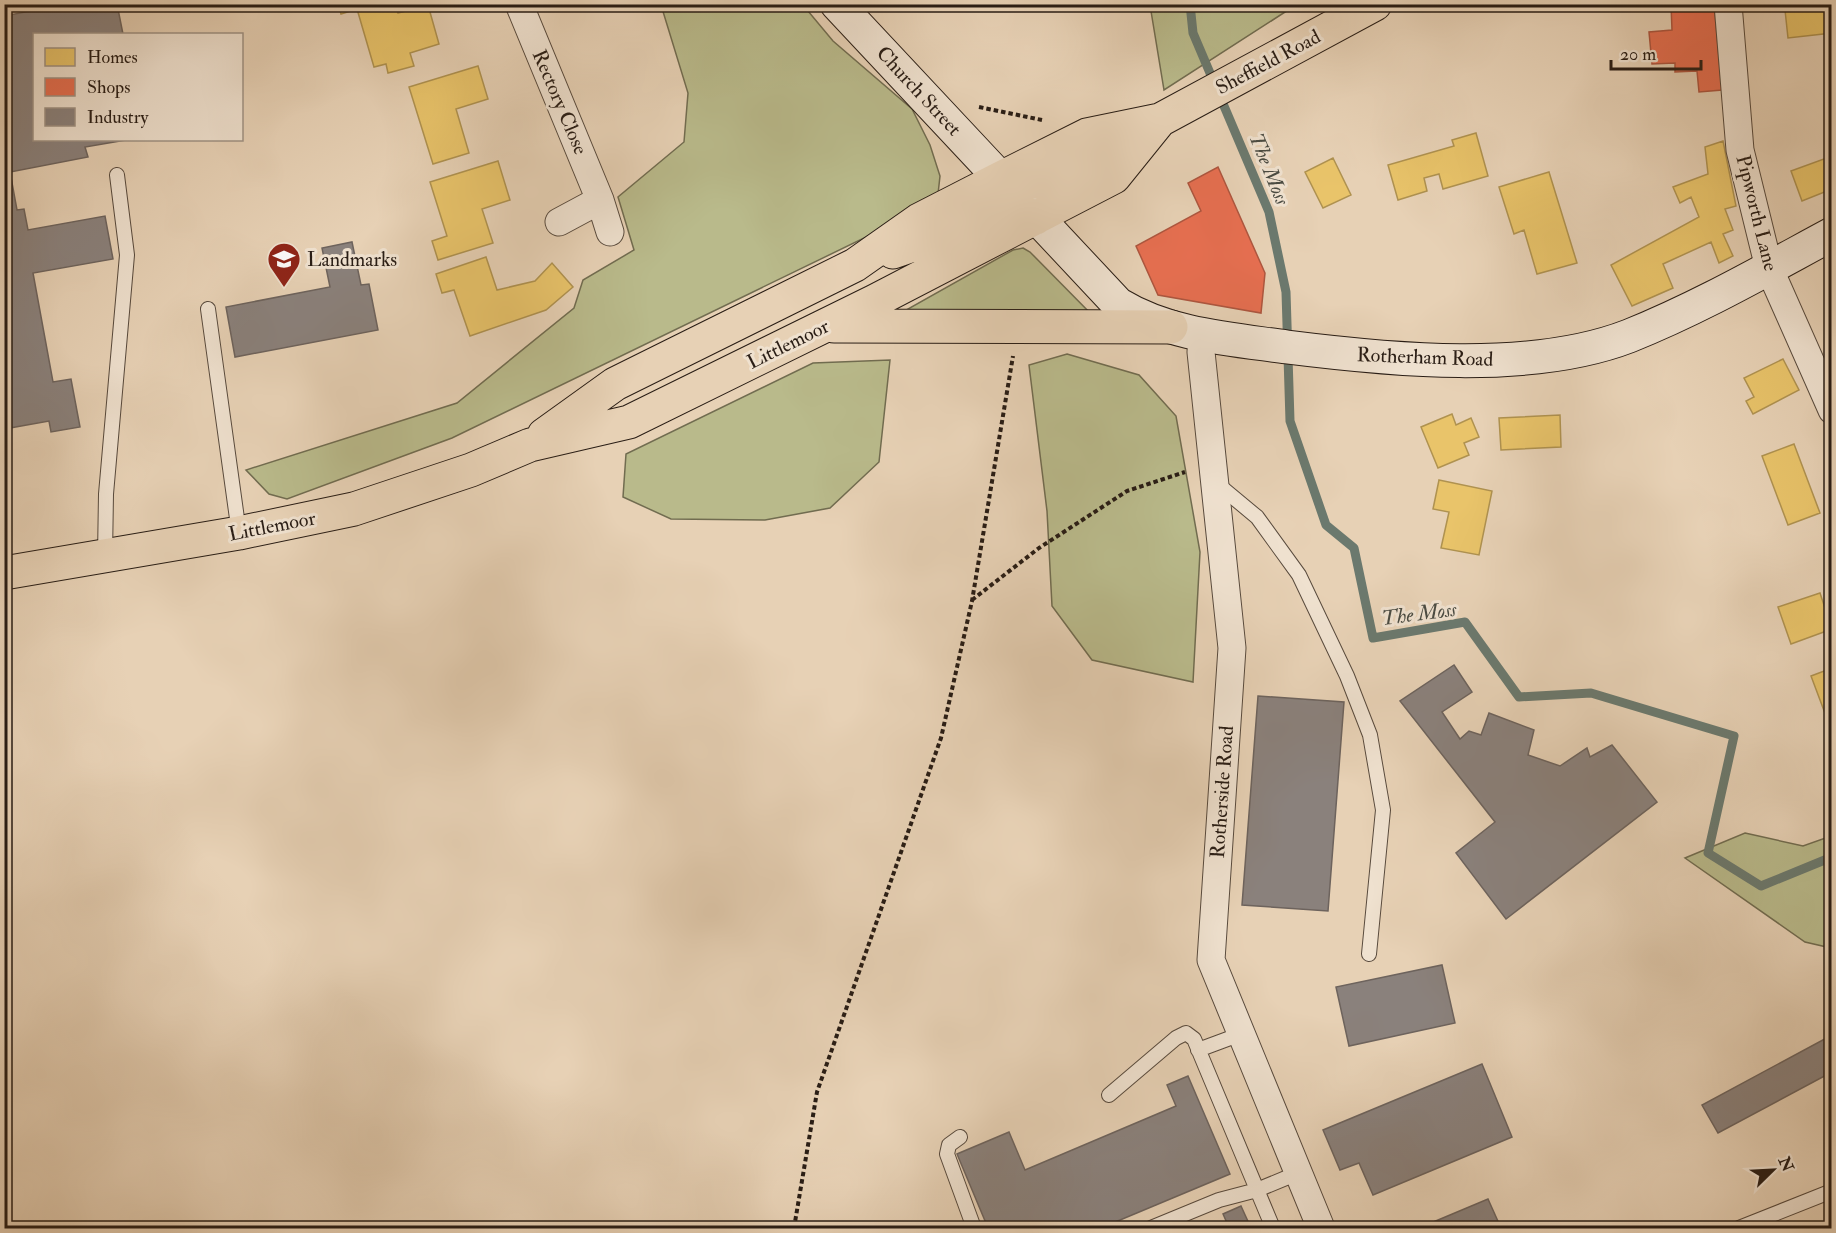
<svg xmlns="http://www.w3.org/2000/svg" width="1836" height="1233" font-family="'IM FELL Double Pica',serif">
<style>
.green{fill:#b9ba8b;stroke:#716c50;stroke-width:1.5}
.homes{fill:#e9c46a;stroke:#af9250;stroke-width:1.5}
.shops{fill:#e76f51;stroke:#ae563f;stroke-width:1.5}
.industry{fill:#8a817c;stroke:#6d635d;stroke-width:1.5}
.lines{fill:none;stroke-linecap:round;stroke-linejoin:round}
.stream{stroke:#6b796e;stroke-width:9}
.service-casing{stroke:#584a3d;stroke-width:16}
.minor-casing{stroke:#584a3d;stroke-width:29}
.secondary-casing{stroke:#291d15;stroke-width:35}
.primary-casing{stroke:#291d15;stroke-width:35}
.path{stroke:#291d15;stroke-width:4;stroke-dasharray:4.5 3;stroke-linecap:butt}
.service{stroke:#efe1cf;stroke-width:14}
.minor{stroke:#efe1cf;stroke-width:27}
.secondary{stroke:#efe1cf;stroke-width:33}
.primary{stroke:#e7d1b5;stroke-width:33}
.labels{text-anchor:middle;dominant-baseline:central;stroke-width:6;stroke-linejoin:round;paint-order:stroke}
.street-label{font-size:20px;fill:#291d15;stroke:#efe1cf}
.poi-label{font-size:20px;fill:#291d15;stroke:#efe1cf;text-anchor:start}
.water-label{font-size:21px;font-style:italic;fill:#4a4b42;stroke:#efe1cf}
</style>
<rect width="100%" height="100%" fill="#e7d1b5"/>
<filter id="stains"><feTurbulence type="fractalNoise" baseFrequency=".00333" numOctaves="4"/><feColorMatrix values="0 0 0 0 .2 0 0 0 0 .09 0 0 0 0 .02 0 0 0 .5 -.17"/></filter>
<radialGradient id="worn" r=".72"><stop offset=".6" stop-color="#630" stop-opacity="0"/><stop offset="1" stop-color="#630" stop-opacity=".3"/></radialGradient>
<path class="green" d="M 661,5 L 803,5 L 833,41 L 912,109 L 930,145 L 940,176 L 938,194 L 930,206 L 452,438 L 287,499 L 269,494 L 246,470 L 457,403 L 574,308 L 583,280 L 634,250 L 618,197 L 684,142 L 688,93 Z
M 1150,5 L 1150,4 L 1296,5 L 1164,90 Z
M 1023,248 L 1030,252 L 1095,318 L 899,314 L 1013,250 Z
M 1067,354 L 1139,375 L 1176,416 L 1200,552 L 1193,682 L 1092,660 L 1052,606 L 1047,511 L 1029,365 Z
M 890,360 L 879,462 L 830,508 L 765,520 L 671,519 L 623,497 L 626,454 L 813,363 Z
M 1745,833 L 1803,846 L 1831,836 L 1831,948 L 1805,942 L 1685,858 Z"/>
<path class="homes" d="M 338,4 L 395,4 L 398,13 L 428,5 L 439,44 L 410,53 L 414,66 L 388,73 L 386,64 L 374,67 L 357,9 L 341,14 Z
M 1812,4 L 1832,4 L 1832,33 L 1788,38 L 1785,10 L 1812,7 Z
M 478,66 L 488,99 L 456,109 L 469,153 L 433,164 L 409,87 Z
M 1476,133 L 1488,176 L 1443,189 L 1439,174 L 1424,178 L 1427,191 L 1398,200 L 1388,165 L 1454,146 L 1452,140 Z
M 1723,141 L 1736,206 L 1725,209 L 1733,230 L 1723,234 L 1733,256 L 1719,263 L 1711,242 L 1663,264 L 1673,288 L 1632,306 L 1611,265 L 1699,217 L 1691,197 L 1680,203 L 1673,187 L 1708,174 L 1705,147 Z
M 1832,156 L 1832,189 L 1802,201 L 1791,171 Z
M 1333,158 L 1351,195 L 1323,208 L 1305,172 Z
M 498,161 L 510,200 L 482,209 L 493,243 L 438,260 L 432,241 L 447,236 L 430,182 Z
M 1549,172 L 1577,263 L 1537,274 L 1524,230 L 1514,234 L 1499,187 Z
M 486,257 L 497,290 L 535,281 L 552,263 L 573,287 L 546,310 L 470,336 L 454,290 L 442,293 L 436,274 Z
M 1783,359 L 1799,390 L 1753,414 L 1746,401 L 1754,397 L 1744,378 Z
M 1452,414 L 1456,425 L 1471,418 L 1479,437 L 1464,443 L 1469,455 L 1438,468 L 1421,427 Z
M 1560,415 L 1561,447 L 1501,450 L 1499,418 Z
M 1794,444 L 1820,513 L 1788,525 L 1762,456 Z
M 1439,480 L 1492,491 L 1479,555 L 1441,548 L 1449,512 L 1433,509 Z
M 1820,593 L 1832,629 L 1791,644 L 1778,607 Z
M 1832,668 L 1832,732 L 1811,676 Z"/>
<path class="shops" d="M 1671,4 L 1714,4 L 1722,90 L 1699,92 L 1697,71 L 1675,72 L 1675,63 L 1652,64 L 1649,32 L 1672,30 Z
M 1218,167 L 1265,273 L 1261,313 L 1158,295 L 1136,246 L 1201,211 L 1188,183 Z"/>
<path class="industry" d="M 67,4 L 117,4 L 123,34 L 34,34 L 34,140 L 126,140 L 85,147 L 88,157 L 10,172 L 17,210 L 24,209 L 28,230 L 105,216 L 113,259 L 33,273 L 53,382 L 71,379 L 80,427 L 51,432 L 49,421 L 4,429 L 4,16 Z
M 352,242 L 361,285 L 369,284 L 378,330 L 235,357 L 226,307 L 330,287 L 322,248 Z
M 1454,665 L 1472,692 L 1442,712 L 1460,739 L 1469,731 L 1481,735 L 1489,713 L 1534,730 L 1528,755 L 1560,766 L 1587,748 L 1590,757 L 1612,745 L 1657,802 L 1506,919 L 1456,853 L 1495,822 L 1400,701 Z
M 1258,696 L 1344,702 L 1328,911 L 1242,905 Z
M 1442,965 L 1455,1023 L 1349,1046 L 1336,987 Z
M 1832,1035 L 1832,1072 L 1718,1133 L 1702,1105 Z
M 1482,1064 L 1512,1137 L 1373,1195 L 1359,1163 L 1340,1170 L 1323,1130 Z
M 1188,1076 L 1230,1174 L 1101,1228 L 988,1228 L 957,1154 L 1009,1132 L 1025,1170 L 1176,1106 L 1167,1085 Z
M 1488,1199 L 1501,1228 L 1419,1228 Z
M 1241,1206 L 1251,1228 L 1215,1228 L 1227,1223 L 1223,1214 Z"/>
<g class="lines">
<path class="stream" d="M 1190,4 L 1193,33 L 1269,212 L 1286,292 L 1290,421 L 1326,525 L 1354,548 L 1373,638 L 1465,622 L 1519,697 L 1591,693 L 1734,736 L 1708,853 L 1761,886 L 1832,857"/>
<defs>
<path id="service" d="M 208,309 L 239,533
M 1216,483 L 1257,517 L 1299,575 L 1347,676 L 1370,735 L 1383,810 L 1369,954
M 105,556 L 106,494 L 127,255 L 117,175
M 1198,1050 L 1241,1034
M 1109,1095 L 1176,1038 L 1186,1033 L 1194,1039 L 1273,1228
M 960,1137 L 949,1145 L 947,1154 L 974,1228
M 1151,1228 L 1219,1200 L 1257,1190 L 1298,1173
M 1739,1228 L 1832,1191"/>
<path id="minor" d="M 519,4 L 600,200 L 610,232
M 1728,4 L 1740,150 L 1769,268 L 1832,410
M 559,222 L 600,200
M 1202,335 L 1201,352 L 1232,648 L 1211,960 L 1321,1228"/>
<path id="secondary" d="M 837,4 L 1118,304 C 1169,335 1229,339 1287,347 C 1390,360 1531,374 1629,336 C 1699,308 1765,270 1832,234"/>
<path id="primary" d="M 999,179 C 1045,188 1073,177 1111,152
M 893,252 L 947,233 L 991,214 L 1011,210 L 1023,212 L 1036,218
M 834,326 L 1171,327
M 544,435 L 615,384 L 855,265 L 919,220 L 999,179 L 1087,135 L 1160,120 L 1375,4
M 4,573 L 239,533 L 354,509 L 471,470 L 530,445 L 629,422 L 875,301 L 1114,177 L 1160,120"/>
</defs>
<use href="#service" class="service-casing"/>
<use href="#minor" class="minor-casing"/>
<use href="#secondary" class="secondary-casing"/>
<use href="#primary" class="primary-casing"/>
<path class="path" d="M 979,107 L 1042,120
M 972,600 L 1039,548 L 1127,491 L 1185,472
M 794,1228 L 817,1092 L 941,738 L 972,601 L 1013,356"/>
<use href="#service" class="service"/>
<use href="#minor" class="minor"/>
<use href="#secondary" class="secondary"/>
<use href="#primary" class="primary"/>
</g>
<defs>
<symbol id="university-pin" viewBox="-11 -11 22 30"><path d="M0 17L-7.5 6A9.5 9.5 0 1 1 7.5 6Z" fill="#8f2418" stroke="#efe1cf"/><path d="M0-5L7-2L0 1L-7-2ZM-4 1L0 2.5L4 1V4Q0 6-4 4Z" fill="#fff"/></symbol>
</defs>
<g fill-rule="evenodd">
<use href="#university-pin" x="265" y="240" width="38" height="52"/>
</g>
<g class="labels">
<g class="street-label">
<text transform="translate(1268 62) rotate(-28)">Sheffield Road</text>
<text transform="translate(919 91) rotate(47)">Church Street</text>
<text transform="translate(560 102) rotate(67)">Rectory Close</text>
<text transform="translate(1757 213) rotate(76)">Pipworth Lane</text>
<text transform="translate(788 344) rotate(-26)">Littlemoor</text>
<text transform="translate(1425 357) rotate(2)">Rotherham Road</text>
<text transform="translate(272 526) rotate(-11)">Littlemoor</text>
<text transform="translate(1222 792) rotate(-86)">Rotherside Road</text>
</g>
<g class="poi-label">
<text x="307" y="259">Landmarks</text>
</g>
<g class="water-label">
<text transform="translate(1269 169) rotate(68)">The Moss</text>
<text transform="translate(1419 614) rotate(-7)">The Moss</text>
</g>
</g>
<rect width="1836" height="1233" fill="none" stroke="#e7d1b5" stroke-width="24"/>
<rect x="6" y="6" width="1824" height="1221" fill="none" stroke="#291d15" stroke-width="3"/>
<rect x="12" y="12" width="1812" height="1209" fill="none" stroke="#291d15" stroke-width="1.5"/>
<rect x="33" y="33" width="210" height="108" fill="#efe1cf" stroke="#a09385" stroke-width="1.5"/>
<rect x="45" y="48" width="30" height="18" fill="#e9c46a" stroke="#a09385" stroke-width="1.5"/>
<text x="87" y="63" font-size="18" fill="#291d15">Homes</text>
<rect x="45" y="78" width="30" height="18" fill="#e76f51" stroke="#a09385" stroke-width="1.5"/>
<text x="87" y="93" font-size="18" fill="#291d15">Shops</text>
<rect x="45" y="108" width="30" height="18" fill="#8a817c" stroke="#a09385" stroke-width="1.5"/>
<text x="87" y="123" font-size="18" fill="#291d15">Industry</text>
<g transform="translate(1773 1170) rotate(66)" stroke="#efe1cf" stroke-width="4.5" paint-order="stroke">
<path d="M0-4.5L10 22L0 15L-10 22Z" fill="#291d15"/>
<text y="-9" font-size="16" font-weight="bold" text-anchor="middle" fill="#291d15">N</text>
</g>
<path d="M1611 60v9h90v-9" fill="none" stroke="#291d15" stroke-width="3"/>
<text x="1620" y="60" font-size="18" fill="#291d15" stroke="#efe1cf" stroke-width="4.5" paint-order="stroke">20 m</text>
<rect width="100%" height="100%" filter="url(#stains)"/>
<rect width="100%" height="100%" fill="url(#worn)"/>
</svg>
